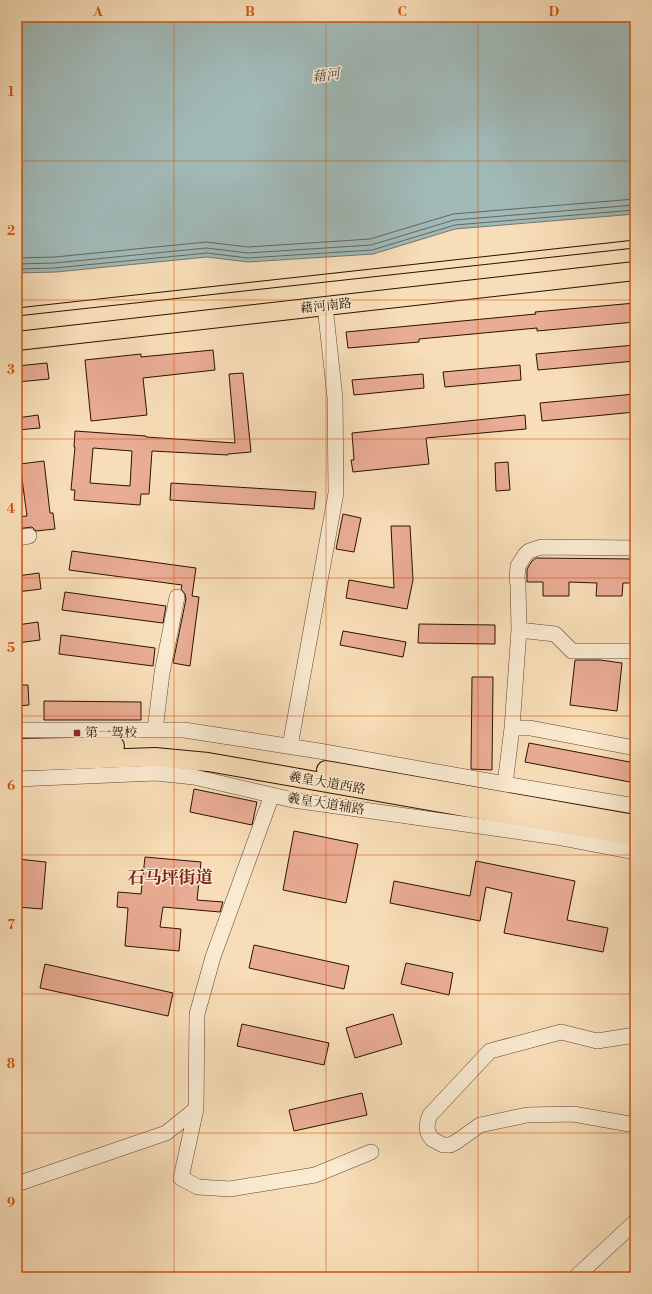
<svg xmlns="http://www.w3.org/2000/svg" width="652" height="1294" font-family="'Libre Bodoni','Noto Serif SC',serif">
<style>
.water{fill:#a1bab8;stroke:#73766f}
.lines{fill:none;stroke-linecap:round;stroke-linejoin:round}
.shore{stroke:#67665c;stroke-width:1}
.building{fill:#e9ac94;stroke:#2d1101;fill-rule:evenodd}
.minor-casing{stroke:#60442f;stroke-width:16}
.major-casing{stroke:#2d1101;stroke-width:20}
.minor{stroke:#faead1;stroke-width:15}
.major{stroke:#f8deb8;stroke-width:18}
.tram{stroke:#2d1101;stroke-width:1}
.grid{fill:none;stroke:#d5520b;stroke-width:1;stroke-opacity:0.55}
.poi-dot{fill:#8f2418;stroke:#faead1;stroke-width:1.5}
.labels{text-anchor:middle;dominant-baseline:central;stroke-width:3;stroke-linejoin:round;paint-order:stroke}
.street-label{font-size:13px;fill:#2d1101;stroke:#faead1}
.poi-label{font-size:13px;fill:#2d1101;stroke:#faead1;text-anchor:start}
.water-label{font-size:14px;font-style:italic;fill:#564c41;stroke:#faead1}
.district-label{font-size:17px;font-weight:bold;fill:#7a1f14;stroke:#faead1}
.neatline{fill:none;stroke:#d5520b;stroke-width:1.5}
.grid-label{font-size:13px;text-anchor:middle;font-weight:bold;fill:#d5520b}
</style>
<rect width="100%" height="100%" fill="#f8deb8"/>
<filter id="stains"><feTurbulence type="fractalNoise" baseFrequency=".005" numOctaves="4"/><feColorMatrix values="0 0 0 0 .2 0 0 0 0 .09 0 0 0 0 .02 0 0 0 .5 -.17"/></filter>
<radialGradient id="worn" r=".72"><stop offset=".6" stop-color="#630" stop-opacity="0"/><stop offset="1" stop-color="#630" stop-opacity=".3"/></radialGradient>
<path class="water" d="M 17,17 L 635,17 L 635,214 L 455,229 L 373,254 L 248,262 L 207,257 L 56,272 L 17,273 Z"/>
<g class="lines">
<path class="shore" d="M 17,258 L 55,257 L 206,242 L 248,247 L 370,239 L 453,214 L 635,199
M 17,264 L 55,263 L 206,248 L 248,253 L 371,245 L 454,220 L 635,205
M 17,269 L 55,268 L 207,253 L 248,258 L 372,250 L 455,225 L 635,210"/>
</g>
<path class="building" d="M 635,303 L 635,322 L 537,331 L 537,328 L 419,339 L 419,342 L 348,348 L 346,332 L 536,314 L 535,312 Z
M 635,345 L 635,361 L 538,370 L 536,354 Z
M 213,350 L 215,370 L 143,378 L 147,415 L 91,421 L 85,360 L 141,354 L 141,357 Z
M 47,363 L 49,379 L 17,382 L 17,366 Z
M 520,365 L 521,380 L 445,387 L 443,372 Z
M 243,373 L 251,452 L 228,454 L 228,455 L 152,451 L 149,494 L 141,494 L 140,505 L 74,500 L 75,490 L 71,490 L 75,447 L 74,447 L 75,431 L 146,436 L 146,437 L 235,443 L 229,374 ZM 93,448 L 132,451 L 130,486 L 90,483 Z
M 423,374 L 424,388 L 354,395 L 352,380 Z
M 635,394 L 635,412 L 542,421 L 540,403 Z
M 38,415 L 40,428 L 17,430 L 17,418 Z
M 525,415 L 526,429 L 426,438 L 429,464 L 353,472 L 351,460 L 354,460 L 352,433 Z
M 44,461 L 50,513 L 53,513 L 55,529 L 36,531 L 32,527 L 17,529 L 17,517 L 27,516 L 20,464 Z
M 508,462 L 510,490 L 496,491 L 495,463 Z
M 171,483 L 316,492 L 314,509 L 170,500 Z
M 343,514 L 361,518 L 354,552 L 336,549 Z
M 391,526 L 410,526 L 413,580 L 407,609 L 346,598 L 349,580 L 394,588 Z
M 72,551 L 196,568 L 192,596 L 199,597 L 190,666 L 173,663 L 186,599 L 185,594 L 181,589 L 182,585 L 69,570 Z
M 536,558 L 634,559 L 634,583 L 623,583 L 622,596 L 596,596 L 597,583 L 569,582 L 569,596 L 543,596 L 543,582 L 527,582 L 527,569 L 532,561 Z
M 39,573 L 41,589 L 17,592 L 17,576 Z
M 65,592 L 166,606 L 163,623 L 62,610 Z
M 38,622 L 40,640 L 17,643 L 17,625 Z
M 419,624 L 495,625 L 495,644 L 418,643 Z
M 343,631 L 406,642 L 403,657 L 340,645 Z
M 61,635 L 155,648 L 153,666 L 59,654 Z
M 575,660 L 600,660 L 622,663 L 617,711 L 570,705 Z
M 472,677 L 493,677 L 492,770 L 471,769 Z
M 17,685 L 28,685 L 29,705 L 17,706 Z
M 44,701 L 141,702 L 141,720 L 44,720 Z
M 529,743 L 635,763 L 635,783 L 525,762 Z
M 194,789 L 257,802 L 252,825 L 190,812 Z
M 294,831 L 358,844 L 346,903 L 283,890 Z
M 145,857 L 201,862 L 197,900 L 223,902 L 220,912 L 163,907 L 160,927 L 181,929 L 179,951 L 125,946 L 128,908 L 117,907 L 118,892 L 141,894 Z
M 17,859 L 46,862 L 42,909 L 17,907 Z
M 476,861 L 575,881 L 567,920 L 608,928 L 603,952 L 504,933 L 512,893 L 486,887 L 480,921 L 390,903 L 394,881 L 470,896 Z
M 254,945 L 349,966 L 344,989 L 249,968 Z
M 406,963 L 453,973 L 449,995 L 401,984 Z
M 45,964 L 173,993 L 168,1016 L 40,988 Z
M 393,1014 L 402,1044 L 355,1058 L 346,1028 Z
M 242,1024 L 329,1043 L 324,1065 L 237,1046 Z
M 362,1093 L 367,1115 L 294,1131 L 289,1110 Z"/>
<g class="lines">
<defs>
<path id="minor" d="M 17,538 L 29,536
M 519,630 L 518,585 L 517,579 L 518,566 L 525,555 L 529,551 L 541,547 L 635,548
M 512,728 L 519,630 L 555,634 L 572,651 L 635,651
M 17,730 L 184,730 L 319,751 L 505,784 L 635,806
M 155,730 L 162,673 L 177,597
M 290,746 L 336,493 L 335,398 L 325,306
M 17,779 L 156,773 L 194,777 L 293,800 L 556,837 L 635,852
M 505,784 L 512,728 L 530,728 L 635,748
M 272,795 L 213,957 L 197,1014 L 196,1109 L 181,1178 L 198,1187 L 230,1189 L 315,1175 L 371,1152
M 635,1035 L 597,1041 L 561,1032 L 490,1051 L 430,1115 L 428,1120 L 427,1127 L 428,1133 L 432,1139 L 443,1145 L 450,1145 L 456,1142 L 480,1125 L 527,1115 L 573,1114 L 635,1125
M 17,1184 L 166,1133 L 196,1109
M 576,1277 L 635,1222"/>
<path id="major" d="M 17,341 L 635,271
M 17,748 L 115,746
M 17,762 L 155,757 L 208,762 L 635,837
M 326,770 L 635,824"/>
</defs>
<use href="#minor" class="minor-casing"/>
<use href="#major" class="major-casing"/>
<use href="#minor" class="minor"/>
<use href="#major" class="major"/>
<path class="tram" d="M 17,308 L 635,240
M 17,316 L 635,248"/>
</g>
<path class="grid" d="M 174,17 L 174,1277M 326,17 L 326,1277M 478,17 L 478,1277M 17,161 L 635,161M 17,300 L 635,300M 17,439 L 635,439M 17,578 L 635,578M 17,716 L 635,716M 17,855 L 635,855M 17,994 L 635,994M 17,1133 L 635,1133"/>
<rect class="poi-dot" x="73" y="729" width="8" height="8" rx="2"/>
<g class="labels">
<g class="street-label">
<text transform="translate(326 306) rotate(-6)">藉河南路</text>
<text transform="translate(327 783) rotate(10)">羲皇大道西路</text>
<text transform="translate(326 804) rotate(9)">羲皇大道辅路</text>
</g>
<g class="poi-label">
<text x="85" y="733">第一驾校</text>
</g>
<g class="water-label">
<text transform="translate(326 76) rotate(-8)">藉河</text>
</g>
<g class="district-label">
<text x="170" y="878">石马坪街道</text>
</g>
</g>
<rect width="652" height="1294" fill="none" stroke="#f8deb8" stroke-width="44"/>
<rect x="22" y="22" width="608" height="1250" class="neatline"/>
<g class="grid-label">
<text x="98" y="16">A</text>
<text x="250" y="16">B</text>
<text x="402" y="16">C</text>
<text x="554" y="16">D</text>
<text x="11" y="96">1</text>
<text x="11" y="235">2</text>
<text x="11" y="374">3</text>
<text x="11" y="513">4</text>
<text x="11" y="652">5</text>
<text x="11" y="790">6</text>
<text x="11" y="929">7</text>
<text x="11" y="1068">8</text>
<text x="11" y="1207">9</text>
</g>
<rect width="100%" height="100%" filter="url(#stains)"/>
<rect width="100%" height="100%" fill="url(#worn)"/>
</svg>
